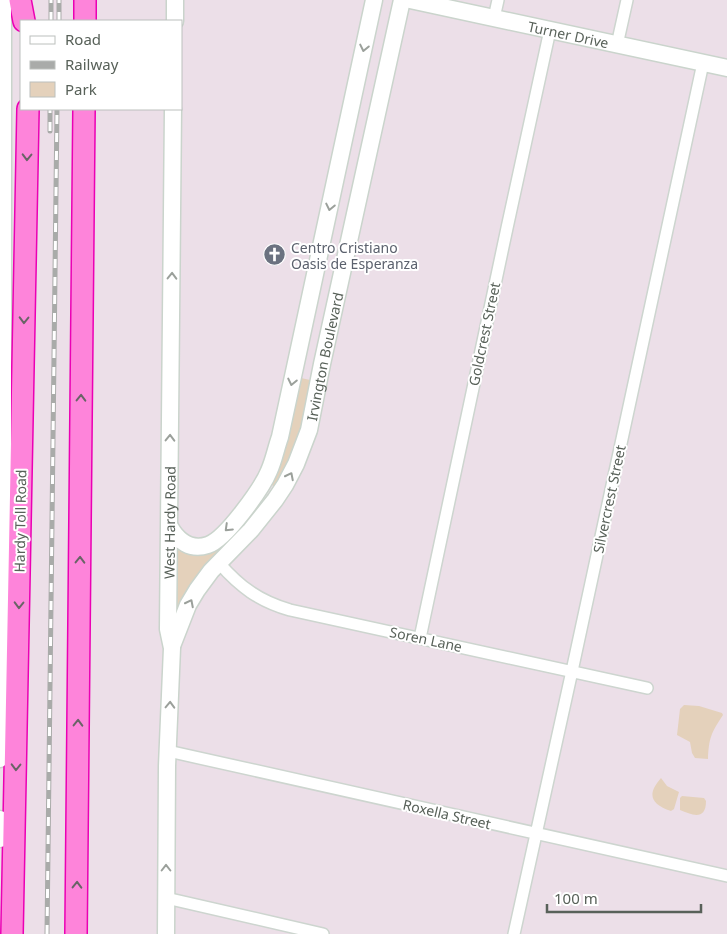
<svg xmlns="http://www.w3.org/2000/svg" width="727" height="934" font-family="'Noto Sans',sans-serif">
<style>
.green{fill:#e4d1bb}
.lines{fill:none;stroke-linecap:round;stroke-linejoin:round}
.street-casing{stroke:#cdd5cf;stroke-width:14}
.secondary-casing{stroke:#cad4cc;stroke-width:19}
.highway-casing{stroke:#eb00b4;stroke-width:24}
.street{stroke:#fff;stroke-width:11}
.secondary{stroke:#fff;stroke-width:16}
.highway{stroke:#fe84da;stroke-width:21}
.rail-casing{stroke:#a9aba9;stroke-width:5}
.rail{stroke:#fff;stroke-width:3;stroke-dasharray:9;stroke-linecap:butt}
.oneway{stroke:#9ba09b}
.oneway2{stroke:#696466}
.labels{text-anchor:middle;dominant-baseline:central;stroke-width:4;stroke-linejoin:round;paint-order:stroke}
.street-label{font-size:14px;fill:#586159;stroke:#fff}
.worship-label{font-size:14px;fill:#5b616d;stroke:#fff;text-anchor:start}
</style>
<rect width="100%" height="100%" fill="#ecdfe8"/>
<path class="green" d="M 301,378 L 310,380 C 310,419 292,453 275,487 L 270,484 L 294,396 Z
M 255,507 L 259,511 L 179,611 L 175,609 L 176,549 L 179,547 L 187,550 Z
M 684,705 L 699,706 L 722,713 L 723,715 C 711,733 709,738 708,759 L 695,758 L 692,753 L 690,742 L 677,735 L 680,709 Z
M 661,778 L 667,786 L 679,792 L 674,809 L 671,811 C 650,804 647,794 661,778 Z
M 682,796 L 704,798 L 706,801 C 706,821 692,815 680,810 L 680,798 Z"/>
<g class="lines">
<defs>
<path id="street" d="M 494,18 L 498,0
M 617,45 L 627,0
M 219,563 C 240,587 259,601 290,610 L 647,688
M 420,638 L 507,228 L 550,30
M 168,751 L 727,876
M 166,898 L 323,934
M 514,934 L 572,671 L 703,63"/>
<g id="secondary">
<path id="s1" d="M 410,0 L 727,68"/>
<path d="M 175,21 L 175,0"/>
<path d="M 170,527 C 178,541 190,551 208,545 C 226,539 262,488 269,471 C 274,460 276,448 280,437 L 374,0"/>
<path id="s2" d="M 172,646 L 188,605 L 197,590 L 211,571 L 251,530 L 275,500 L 285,485 L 296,464 L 309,430 L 322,364 L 402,0"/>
<path d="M 0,759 L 3,491 L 3,0"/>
<path d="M 0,819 L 0,839"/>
<path id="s3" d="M 166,934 L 167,766 L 172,648 L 168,629 L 173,109"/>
</g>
<path id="highway" d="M 20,0 L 24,21
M 85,21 L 85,0
M 12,934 L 28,109
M 76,934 L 84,109"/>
</defs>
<use href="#street" class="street-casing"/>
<use href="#secondary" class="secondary-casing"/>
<use href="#highway" class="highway-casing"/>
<use href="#street" class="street"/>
<use href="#secondary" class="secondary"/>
<use href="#highway" class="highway"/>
<defs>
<path id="rail" d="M 51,21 L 51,0
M 59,21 L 59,0
M 50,131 L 50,109
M 47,934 L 57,109"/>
</defs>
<use href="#rail" class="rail-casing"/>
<use href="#rail" class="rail"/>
</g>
<defs><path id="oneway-chevron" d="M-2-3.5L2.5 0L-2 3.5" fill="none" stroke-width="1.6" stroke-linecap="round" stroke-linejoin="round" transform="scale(1.25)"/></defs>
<g class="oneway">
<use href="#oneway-chevron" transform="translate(364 48) rotate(102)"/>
<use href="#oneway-chevron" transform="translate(330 207) rotate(102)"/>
<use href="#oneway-chevron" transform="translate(172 276) rotate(-89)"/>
<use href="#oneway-chevron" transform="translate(292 382) rotate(102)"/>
<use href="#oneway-chevron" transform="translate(170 438) rotate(-89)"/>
<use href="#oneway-chevron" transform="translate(290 476) rotate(-63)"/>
<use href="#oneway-chevron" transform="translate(228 528) rotate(136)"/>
<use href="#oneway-chevron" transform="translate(190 603) rotate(-63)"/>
<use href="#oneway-chevron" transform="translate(170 705) rotate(-88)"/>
<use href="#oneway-chevron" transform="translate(166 868) rotate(-90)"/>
</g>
<g class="oneway2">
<use href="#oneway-chevron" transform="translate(27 157) rotate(91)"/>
<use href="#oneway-chevron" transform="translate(24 320) rotate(91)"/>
<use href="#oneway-chevron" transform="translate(81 398) rotate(-89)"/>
<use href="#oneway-chevron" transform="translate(80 560) rotate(-89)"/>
<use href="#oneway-chevron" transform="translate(19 605) rotate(91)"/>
<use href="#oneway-chevron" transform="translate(78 723) rotate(-89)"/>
<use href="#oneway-chevron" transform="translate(16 767) rotate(91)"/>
<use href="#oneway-chevron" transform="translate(77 885) rotate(-89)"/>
</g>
<defs>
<symbol id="church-disc" viewBox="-11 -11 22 22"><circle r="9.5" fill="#6b7280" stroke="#fff"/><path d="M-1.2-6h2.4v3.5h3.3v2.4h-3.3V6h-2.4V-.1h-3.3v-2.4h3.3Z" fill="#fff"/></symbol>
</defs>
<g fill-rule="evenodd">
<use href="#church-disc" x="262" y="242" width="25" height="25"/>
</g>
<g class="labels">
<g class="street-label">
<text stroke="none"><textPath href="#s1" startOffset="162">Turner Drive</textPath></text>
<text transform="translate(484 334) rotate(-78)">Goldcrest Street</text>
<text stroke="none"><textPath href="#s2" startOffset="334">Irvington Boulevard</textPath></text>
<text transform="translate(609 499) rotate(-78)">Silvercrest Street</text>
<text transform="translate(20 521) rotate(-89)">Hardy Toll Road</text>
<text stroke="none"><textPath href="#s3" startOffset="412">West Hardy Road</textPath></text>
<text transform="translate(426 639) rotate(12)">Soren Lane</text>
<text transform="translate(447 814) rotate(13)">Roxella Street</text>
</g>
<g class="worship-label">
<text x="291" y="247">Centro Cristiano<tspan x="291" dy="16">Oasis de Esperanza</tspan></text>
</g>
</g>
<rect x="20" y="20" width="162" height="90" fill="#ffffff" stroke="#bcc0bd"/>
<rect x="30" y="36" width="25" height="8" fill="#ffffff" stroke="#bcc0bd"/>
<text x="65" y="45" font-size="15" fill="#586159">Road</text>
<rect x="30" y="61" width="25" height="8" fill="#a9aba9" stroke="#bcc0bd"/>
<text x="65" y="70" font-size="15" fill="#586159">Railway</text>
<rect x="30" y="82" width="25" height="15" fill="#e4d1bb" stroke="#bcc0bd"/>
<text x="65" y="95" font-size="15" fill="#586159">Park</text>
<path d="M547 904v8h154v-8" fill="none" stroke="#586159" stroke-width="2.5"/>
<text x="554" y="904" font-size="15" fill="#586159" stroke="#ffffff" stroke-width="4" paint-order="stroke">100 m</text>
</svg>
